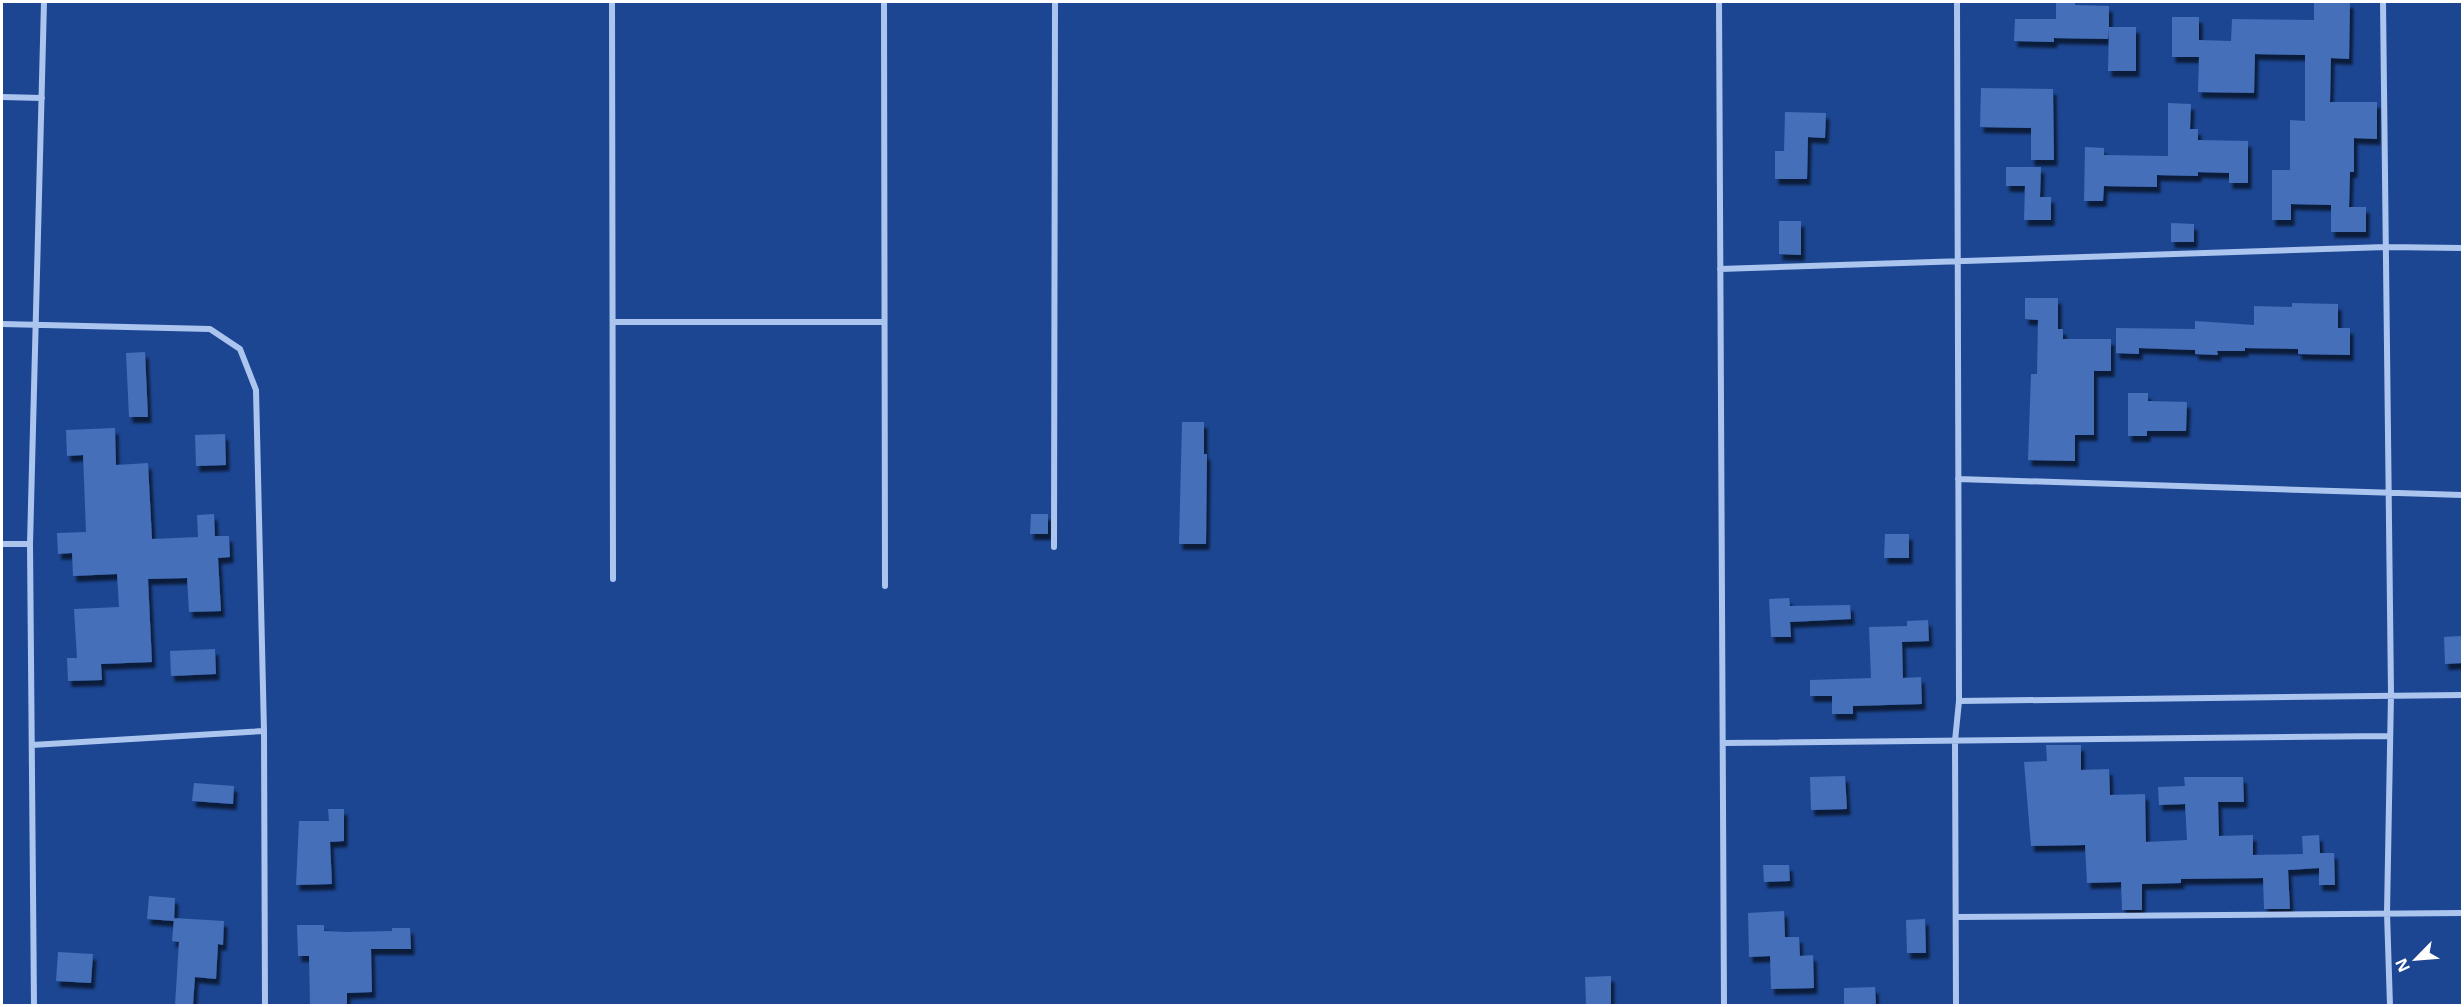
<svg xmlns="http://www.w3.org/2000/svg" width="2464" height="1007" font-family="'Open Sans',sans-serif">
<style>
.building{fill:#446fb9;filter:url(#shadow)}
.lines{fill:none;stroke-linecap:round;stroke-linejoin:round}
.street{stroke:#acc5ef;stroke-width:6}
</style>
<defs>
<filter id="shadow"><feDropShadow dx="3.5" dy="6" stdDeviation="1.5" flood-color="#0009"/></filter>
</defs>
<rect width="100%" height="100%" fill="#1c4692"/>
<path class="building" d="M 2056,2 L 2075,2 L 2075,5 L 2109,6 L 2109,27 L 2136,27 L 2136,71 L 2108,71 L 2109,28 L 2108,39 L 2054,38 L 2054,42 L 2014,41 L 2015,19 L 2056,19 Z
M 2314,2 L 2350,2 L 2349,59 L 2331,58 L 2330,102 L 2377,102 L 2377,139 L 2354,138 L 2354,172 L 2350,172 L 2349,207 L 2366,207 L 2366,232 L 2331,232 L 2331,205 L 2291,204 L 2291,220 L 2272,220 L 2272,170 L 2290,170 L 2290,120 L 2305,121 L 2305,55 L 2255,54 L 2254,93 L 2198,92 L 2199,57 L 2172,57 L 2172,17 L 2199,17 L 2199,40 L 2231,41 L 2232,19 L 2314,20 Z
M 1981,88 L 2053,89 L 2054,160 L 2031,160 L 2031,128 L 1980,127 Z
M 2168,103 L 2191,104 L 2190,129 L 2198,129 L 2198,140 L 2248,141 L 2248,183 L 2229,183 L 2229,173 L 2198,172 L 2198,176 L 2157,175 L 2157,187 L 2104,186 L 2103,201 L 2084,201 L 2085,147 L 2104,148 L 2104,155 L 2168,156 Z
M 1785,112 L 1826,113 L 1825,138 L 1808,137 L 1807,179 L 1775,179 L 1775,151 L 1784,151 Z
M 2006,167 L 2041,167 L 2040,197 L 2051,197 L 2051,220 L 2024,220 L 2025,186 L 2006,186 Z
M 1779,221 L 1801,221 L 1801,255 L 1779,254 Z
M 2171,223 L 2194,224 L 2194,242 L 2171,242 Z
M 2025,298 L 2058,298 L 2058,329 L 2063,329 L 2063,339 L 2111,339 L 2111,371 L 2094,371 L 2094,435 L 2075,435 L 2075,461 L 2028,460 L 2031,374 L 2037,374 L 2038,320 L 2025,319 Z
M 2292,303 L 2338,304 L 2338,328 L 2350,328 L 2350,355 L 2298,354 L 2298,349 L 2245,348 L 2245,351 L 2217,351 L 2218,355 L 2195,354 L 2195,350 L 2139,348 L 2139,354 L 2116,353 L 2116,328 L 2195,329 L 2195,321 L 2254,325 L 2254,306 L 2292,307 Z
M 145,352 L 148,417 L 129,417 L 126,353 Z
M 2128,393 L 2148,393 L 2148,401 L 2187,402 L 2186,431 L 2147,431 L 2147,436 L 2128,436 Z
M 1182,422 L 1204,422 L 1204,454 L 1207,454 L 1206,544 L 1179,544 Z
M 115,428 L 116,465 L 148,463 L 152,539 L 198,537 L 197,515 L 214,514 L 215,536 L 229,536 L 230,557 L 218,558 L 221,611 L 189,612 L 187,578 L 148,579 L 152,662 L 101,664 L 102,680 L 68,681 L 67,658 L 77,658 L 74,609 L 119,607 L 117,574 L 73,576 L 72,553 L 58,554 L 57,533 L 86,532 L 83,455 L 67,456 L 66,430 Z
M 225,434 L 226,465 L 196,466 L 195,435 Z
M 1031,514 L 1048,514 L 1048,534 L 1030,534 Z
M 1885,534 L 1909,534 L 1909,558 L 1884,558 Z
M 1789,598 L 1790,606 L 1850,605 L 1851,619 L 1790,622 L 1791,637 L 1771,637 L 1769,599 Z
M 1928,620 L 1929,641 L 1902,642 L 1903,678 L 1921,677 L 1922,704 L 1853,706 L 1853,714 L 1832,714 L 1832,696 L 1810,696 L 1810,680 L 1871,678 L 1869,627 L 1907,626 L 1907,621 Z
M 2461,636 L 2462,663 L 2445,664 L 2444,637 Z
M 215,649 L 216,674 L 171,676 L 170,651 Z
M 2046,745 L 2081,745 L 2081,770 L 2109,769 L 2110,795 L 2145,794 L 2146,842 L 2187,840 L 2185,804 L 2159,805 L 2158,787 L 2185,786 L 2184,777 L 2243,777 L 2244,802 L 2218,802 L 2219,836 L 2253,835 L 2253,855 L 2303,854 L 2302,836 L 2319,835 L 2320,853 L 2334,853 L 2335,885 L 2319,885 L 2319,868 L 2288,870 L 2290,909 L 2264,909 L 2263,878 L 2181,879 L 2181,883 L 2142,884 L 2142,910 L 2122,910 L 2121,882 L 2087,883 L 2085,845 L 2031,846 L 2024,762 L 2047,761 Z
M 1845,776 L 1847,809 L 1811,810 L 1810,777 Z
M 194,783 L 234,786 L 233,804 L 192,801 Z
M 328,809 L 344,809 L 344,841 L 330,842 L 332,884 L 296,885 L 299,821 L 329,821 Z
M 1763,865 L 1789,865 L 1790,881 L 1764,882 Z
M 149,896 L 175,898 L 174,921 L 147,919 Z
M 1784,911 L 1785,937 L 1799,937 L 1800,956 L 1813,955 L 1814,988 L 1771,989 L 1770,956 L 1749,957 L 1748,913 Z
M 174,918 L 224,921 L 223,945 L 218,944 L 216,979 L 195,977 L 193,1005 L 175,1005 L 179,942 L 172,941 Z
M 1925,919 L 1926,953 L 1907,953 L 1906,920 Z
M 297,925 L 324,925 L 324,931 L 345,932 L 392,931 L 392,928 L 410,928 L 411,949 L 371,949 L 372,992 L 347,993 L 347,1005 L 310,1005 L 309,956 L 298,956 Z
M 58,952 L 93,954 L 91,983 L 56,981 Z
M 1611,976 L 1611,1005 L 1586,1005 L 1585,977 Z
M 1875,987 L 1876,1005 L 1844,1005 L 1844,988 Z"/>
<g class="lines">
<path class="street" d="M 612,2 L 613,579
M 884,2 L 885,586
M 1719,2 L 1724,1006
M 2383,2 L 2391,694 L 2387,913 L 2390,1006
M 2,97 L 42,98
M 1720,269 L 2386,247 L 2462,248
M 613,322 L 884,322
M 2,324 L 210,329 L 240,349 L 256,390 L 264,731 L 32,745
M 1958,479 L 2462,495
M 2,544 L 30,544
M 1054,547 L 1055,2
M 1959,701 L 2462,695
M 264,731 L 265,1006
M 1723,743 L 2390,736
M 1956,917 L 2462,913
M 34,1006 L 30,544 L 44,2
M 1956,1006 L 1955,741 L 1959,701 L 1957,2"/>
</g>
<rect width="2464" height="1007" fill="none" stroke="#ffffff" stroke-width="6"/>
<g transform="translate(2416 959) rotate(245)" stroke="#1c4692" stroke-width="4.5" paint-order="stroke">
<path d="M0-4.5L10 22L0 15L-10 22Z" fill="#ffffff"/>
<text y="-9" font-size="16" font-weight="bold" text-anchor="middle" fill="#ffffff">N</text>
</g>
</svg>
